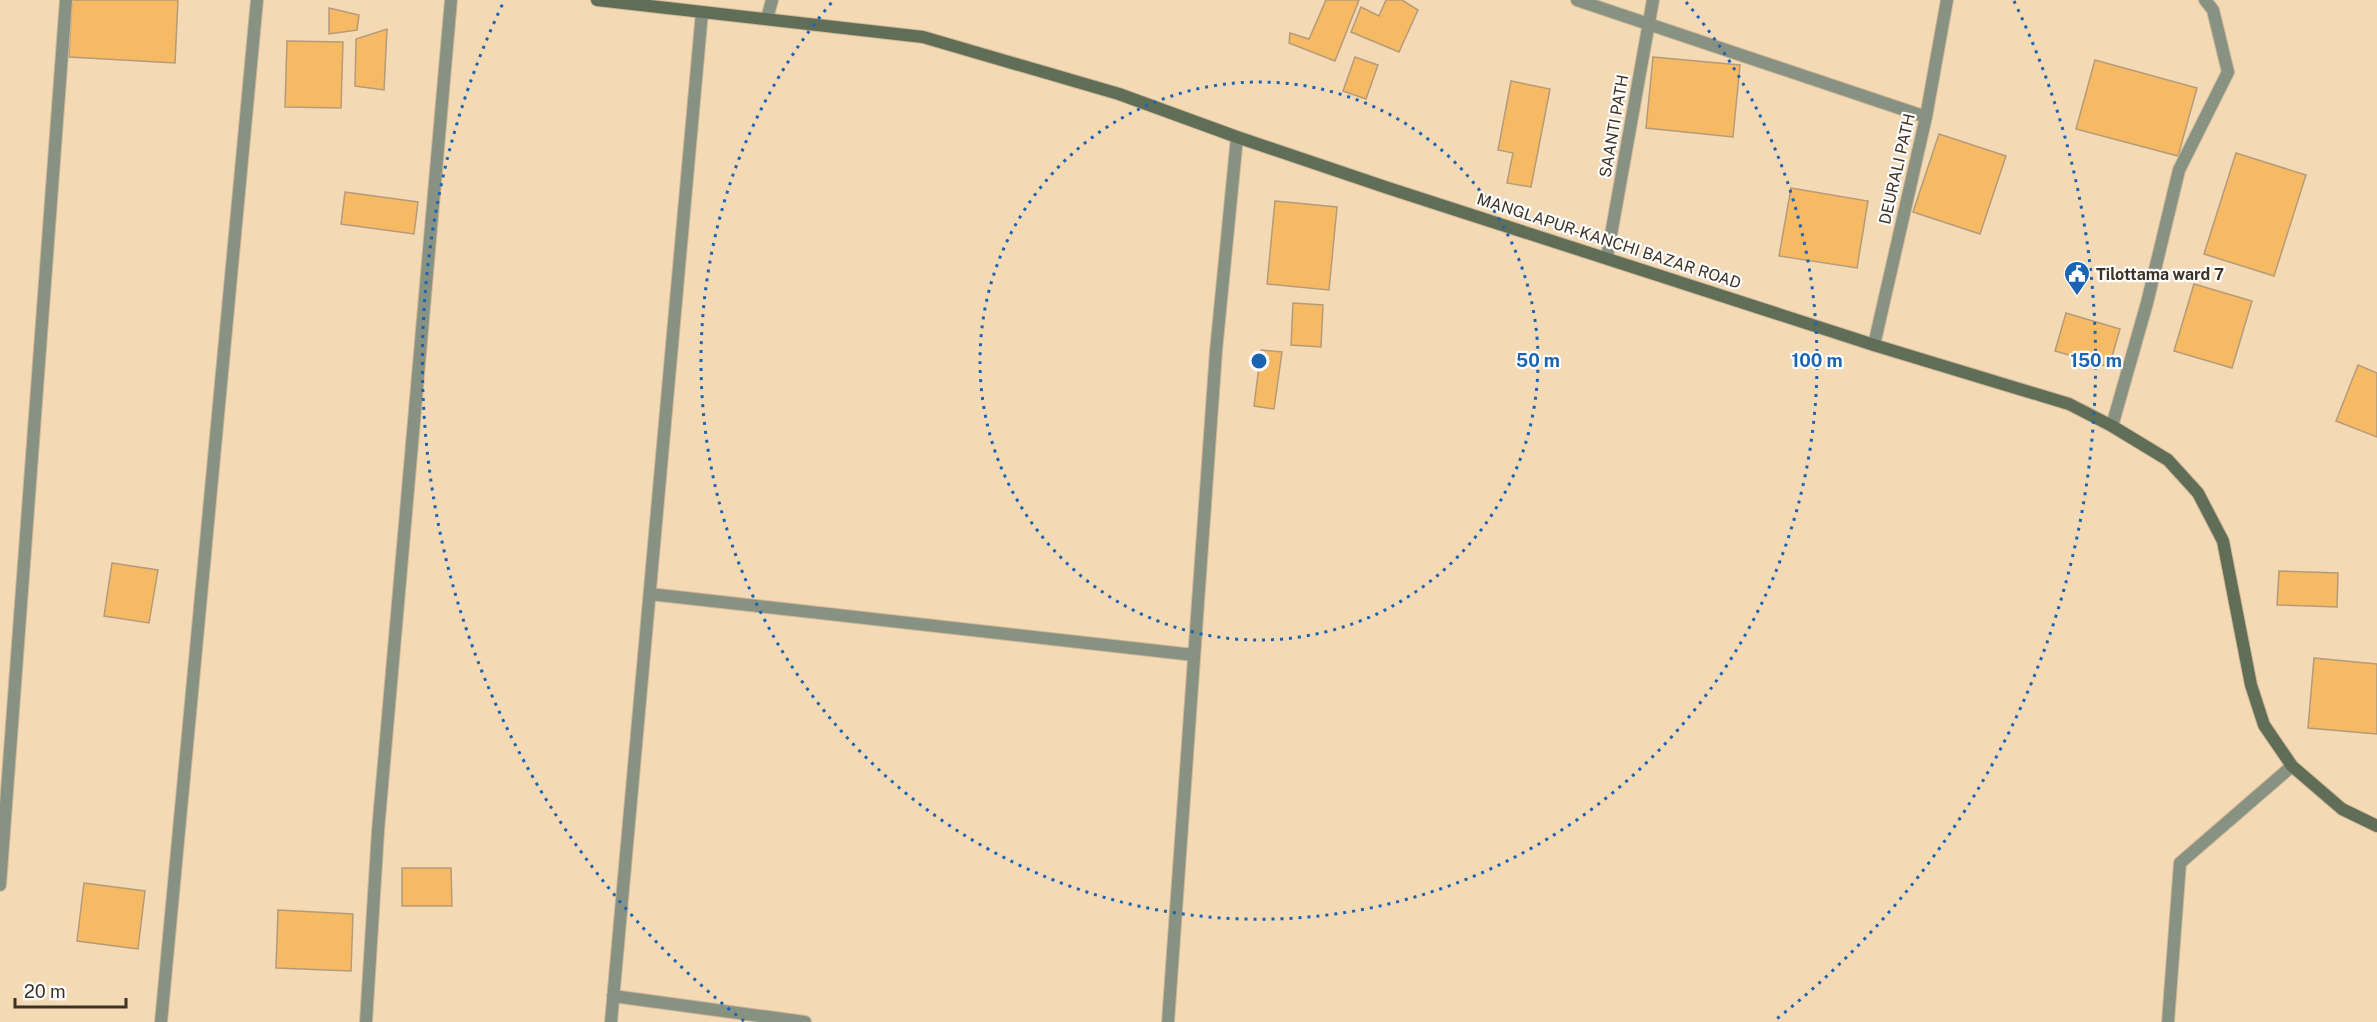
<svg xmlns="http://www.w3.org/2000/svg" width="2377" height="1022" font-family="'Public Sans',sans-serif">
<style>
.building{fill:#f6ba65;stroke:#b59b79;stroke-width:1.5}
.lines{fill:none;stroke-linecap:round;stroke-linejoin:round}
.street-casing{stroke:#cfb898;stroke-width:14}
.secondary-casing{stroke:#cfb898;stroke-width:14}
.street{stroke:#889283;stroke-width:12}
.secondary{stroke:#606e58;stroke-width:12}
.ring{fill:none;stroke:#1b64b3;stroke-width:3;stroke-dasharray:3 6}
.labels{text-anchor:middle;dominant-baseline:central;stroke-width:4.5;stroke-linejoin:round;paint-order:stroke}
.street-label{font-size:16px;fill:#3d3325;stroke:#fefefe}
.poi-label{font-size:16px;font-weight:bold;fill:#3d3325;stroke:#fefefe;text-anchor:start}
.centre{fill:#1b64b3;stroke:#fefefe;stroke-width:3}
.ring-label{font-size:18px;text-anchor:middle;font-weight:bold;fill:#1b64b3;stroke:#fefefe;stroke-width:4.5;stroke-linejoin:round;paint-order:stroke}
</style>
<rect width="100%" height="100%" fill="#f4d9b5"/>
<path class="building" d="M 72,0 L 178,0 L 175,63 L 69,57 Z
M 1326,0 L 1359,0 L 1335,61 L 1289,43 L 1290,33 L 1309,39 Z
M 1386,0 L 1402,0 L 1418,10 L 1399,52 L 1351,32 L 1361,7 L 1379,16 Z
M 329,8 L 359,15 L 357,30 L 329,34 Z
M 387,29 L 384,90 L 355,86 L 356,39 Z
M 287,41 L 343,42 L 341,108 L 285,107 Z
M 1355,57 L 1378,65 L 1366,99 L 1343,91 Z
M 1653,57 L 1740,65 L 1733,137 L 1646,128 Z
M 2095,60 L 2197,88 L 2178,156 L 2076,129 Z
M 1511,81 L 1550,89 L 1531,187 L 1507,183 L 1513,153 L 1498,150 Z
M 1939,134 L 2006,156 L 1980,234 L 1913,212 Z
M 2236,153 L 2306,175 L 2274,276 L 2204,254 Z
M 1791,188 L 1868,201 L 1857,268 L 1779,256 Z
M 345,192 L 418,202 L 414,234 L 341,224 Z
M 1275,201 L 1337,207 L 1329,290 L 1267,284 Z
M 2194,284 L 2252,301 L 2232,368 L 2174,351 Z
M 1293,303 L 1323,305 L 1321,347 L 1291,345 Z
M 2066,313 L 2120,329 L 2109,367 L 2055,351 Z
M 1261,350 L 1282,352 L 1274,409 L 1254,406 Z
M 2358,365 L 2377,373 L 2377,437 L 2336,421 Z
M 112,563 L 158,570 L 149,623 L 104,616 Z
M 2279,571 L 2338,573 L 2337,607 L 2277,605 Z
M 2314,658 L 2377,664 L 2377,734 L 2308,728 Z
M 402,868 L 451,868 L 452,906 L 402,906 Z
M 84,883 L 145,891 L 138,949 L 77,941 Z
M 278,910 L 353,914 L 351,971 L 276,968 Z"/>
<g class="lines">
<defs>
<path id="street" d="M 1577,0 L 1926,117
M 767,19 L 772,0
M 1607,257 L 1653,0
M 1874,345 L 1926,117 L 1947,0
M 2112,426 L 2147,303 L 2179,170 L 2228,72 L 2213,10 L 2205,0
M 650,594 L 1194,655
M 0,885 L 66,0
M 613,996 L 805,1022
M 161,1022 L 257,0
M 366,1022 L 378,831 L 451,0
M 611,1022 L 702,12
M 1168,1022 L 1216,351 L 1237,137
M 2168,1022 L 2180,863 L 2292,766"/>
<path id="secondary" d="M 597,0 L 923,37 L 1119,94 L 1237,137 L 1388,188 L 1874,345 L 2069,404 L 2112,426 L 2168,460 L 2198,493 L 2223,541 L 2251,685 L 2264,725 L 2292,766 L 2342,809 L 2377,826"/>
</defs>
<use href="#street" class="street-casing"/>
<use href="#secondary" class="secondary-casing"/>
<use href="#street" class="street"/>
<use href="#secondary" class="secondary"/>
</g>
<g class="ring">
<circle cx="1259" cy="361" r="279"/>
<path d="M1686 2A558 558 0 1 1 832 2"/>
<path d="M744 1021A837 837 0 0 1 504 1M2014 1A837 837 0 0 1 1774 1021"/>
</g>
<defs>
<symbol id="civic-pin" viewBox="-11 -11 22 30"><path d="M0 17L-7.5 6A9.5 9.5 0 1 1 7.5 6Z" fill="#1b64b3" stroke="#fefefe"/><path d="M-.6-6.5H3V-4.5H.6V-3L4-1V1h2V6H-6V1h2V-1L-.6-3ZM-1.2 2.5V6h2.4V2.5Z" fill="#fff"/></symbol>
</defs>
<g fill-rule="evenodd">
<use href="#civic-pin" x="2062" y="259" width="30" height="40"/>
</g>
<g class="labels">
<g class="street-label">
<text transform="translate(1614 126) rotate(-80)">SAANTI PATH</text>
<text transform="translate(1897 169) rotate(-77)">DEURALI PATH</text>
<text transform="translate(1609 241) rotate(18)">MANGLAPUR-KANCHI BAZAR ROAD</text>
</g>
<g class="poi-label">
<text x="2096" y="274">Tilottama ward 7</text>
</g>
</g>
<circle cx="1259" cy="361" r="9" class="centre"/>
<g class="ring-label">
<text x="1538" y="367">50 m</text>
<text x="1817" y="367">100 m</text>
<text x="2096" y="367">150 m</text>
</g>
<path d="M15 998v9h111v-9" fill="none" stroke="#3d3325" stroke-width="3"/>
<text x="24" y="998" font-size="18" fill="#3d3325" stroke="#fefefe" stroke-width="4.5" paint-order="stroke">20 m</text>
</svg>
